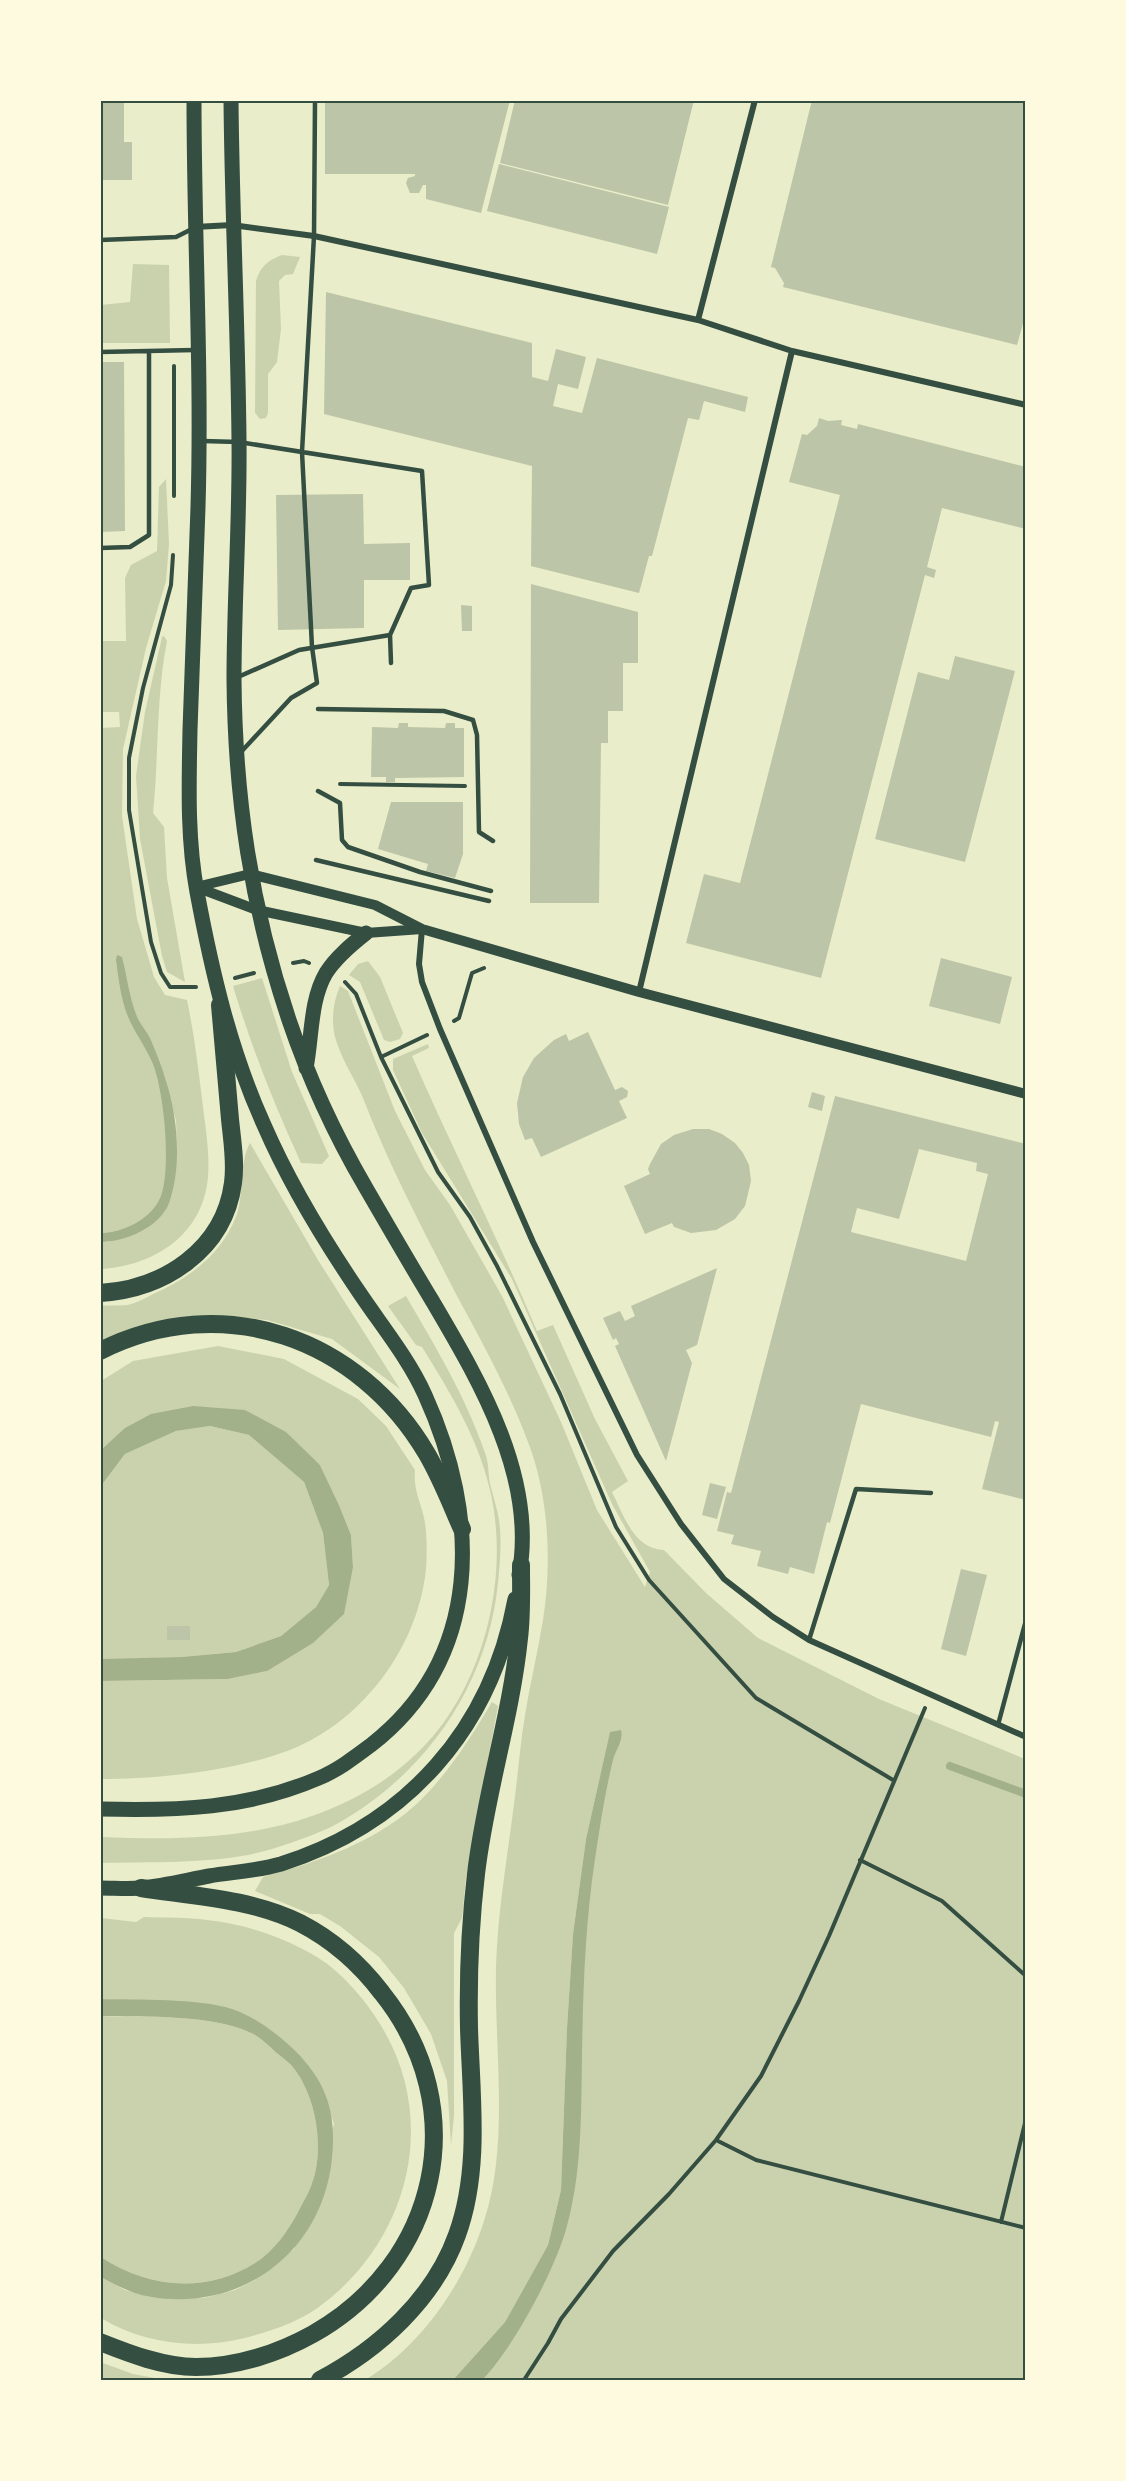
<svg xmlns="http://www.w3.org/2000/svg" width="1126" height="2481" font-family="Commissioner,sans-serif">
<style>
.green{fill:#cad2ad}
.water{fill:#a3b18a}
.lines{fill:none;stroke-linecap:round;stroke-linejoin:round}
.stream{stroke:#a3b18a;stroke-width:8}
.building{fill:#bcc5a7;fill-rule:evenodd}
.path{stroke:#344e41;stroke-width:4}
.service{stroke:#344e41;stroke-width:4.5}
.minor{stroke:#344e41;stroke-width:6}
.tertiary{stroke:#344e41;stroke-width:10}
.primary{stroke:#344e41;stroke-width:15}
.motorway{stroke:#344e41;stroke-width:18}
.neatline{fill:none;stroke:#344e41;stroke-width:2}
</style>
<rect width="100%" height="100%" fill="#e9edc9"/>
<path class="green" d="M 282,255 L 300,257 L 293,274 L 285,275 L 279,281 L 281,329 L 277,362 L 268,374 L 268,413 L 266,418 L 260,419 L 255,413 L 256,281 C 260,267 268,260 282,255 Z
M 133,264 L 169,265 L 170,343 L 101,343 L 101,305 L 130,302 Z
M 166,479 L 169,544 L 166,581 L 146,648 L 123,749 L 122,816 L 137,919 L 154,977 L 165,995 L 187,1000 C 194,1033 198,1066 202,1099 C 205,1125 210,1151 208,1177 C 203,1235 154,1266 101,1269 L 101,1242 L 109,1242 L 168,1204 L 177,1147 L 176,1120 L 149,1037 L 137,1018 L 116,960 C 118,976 120,994 125,1009 C 131,1028 144,1044 152,1062 C 164,1090 173,1170 160,1198 C 151,1219 122,1233 101,1233 L 100,728 L 120,727 L 119,712 L 101,712 L 101,641 L 126,641 L 125,578 L 131,565 L 157,551 L 159,487 Z
M 164,636 L 167,641 C 156,697 159,755 153,813 L 164,827 L 167,878 L 185,982 L 167,972 L 162,956 L 140,839 L 136,776 L 145,712 L 162,637 Z
M 368,961 L 380,977 L 403,1033 L 400,1039 L 390,1042 L 384,1040 L 360,982 L 349,975 L 358,964 Z
M 262,978 L 292,1072 L 329,1156 L 322,1164 L 301,1163 C 274,1104 252,1049 233,986 Z
M 340,986 L 348,991 L 395,1111 L 425,1170 L 450,1205 L 502,1296 L 561,1422 L 597,1510 L 645,1587 L 650,1572 L 612,1504 L 512,1279 L 422,1133 L 393,1070 L 393,1059 L 428,1044 L 429,1048 L 412,1056 C 452,1148 498,1238 537,1331 L 553,1325 L 595,1419 L 628,1481 L 612,1492 C 624,1516 634,1549 664,1550 L 706,1593 L 758,1638 L 879,1699 L 1025,1759 L 1025,2380 L 459,2380 L 501,2338 L 540,2271 L 565,2203 L 579,1935 L 610,1733 L 586,1839 L 573,1934 L 567,2028 L 561,2190 L 548,2245 L 505,2322 L 453,2380 L 365,2380 C 421,2346 464,2284 484,2221 C 512,2137 491,2034 497,1946 C 500,1898 508,1852 514,1804 C 518,1775 520,1745 525,1715 C 530,1683 538,1652 543,1620 C 552,1563 549,1496 528,1442 C 509,1391 482,1342 456,1294 C 423,1230 389,1165 363,1098 C 354,1077 341,1059 335,1037 C 331,1020 333,1002 340,986 Z
M 250,1143 L 318,1260 L 400,1389 L 332,1339 L 267,1320 L 220,1316 L 173,1319 L 101,1346 L 100,1306 C 109,1305 119,1306 128,1305 C 136,1303 146,1298 153,1294 C 190,1278 223,1253 237,1214 C 244,1191 239,1163 250,1143 Z
M 406,1296 C 435,1346 466,1397 485,1453 C 489,1463 488,1474 490,1484 C 493,1496 497,1508 499,1520 C 502,1540 500,1562 498,1583 C 488,1681 431,1767 347,1818 C 325,1832 297,1841 272,1849 C 218,1865 156,1861 101,1863 L 101,1837 C 171,1840 244,1840 312,1816 C 350,1803 387,1782 416,1754 C 483,1692 511,1578 490,1490 C 478,1438 450,1392 422,1347 L 416,1345 L 388,1306 Z
M 218,1346 L 284,1359 L 358,1399 L 386,1426 L 415,1470 C 413,1492 422,1503 425,1523 C 427,1537 427,1555 426,1569 C 418,1647 363,1721 290,1750 C 235,1771 159,1779 101,1779 L 101,1681 L 228,1679 L 267,1671 L 353,1567 L 351,1535 L 339,1505 L 320,1465 L 245,1410 L 101,1450 L 101,1381 L 133,1361 Z
M 210,1426 L 249,1435 L 304,1482 L 323,1533 L 329,1585 L 316,1607 L 281,1636 L 236,1652 L 181,1657 L 101,1660 L 101,1486 L 125,1454 L 176,1431 Z
M 492,1702 L 498,1706 L 466,1878 L 462,1918 L 454,1933 L 454,2115 L 451,2145 L 447,2081 L 431,2034 L 404,1988 L 379,1957 L 340,1926 L 320,1914 L 310,1914 L 255,1891 L 263,1877 C 313,1863 364,1846 405,1814 C 442,1784 468,1742 492,1702 Z
M 144,1917 C 165,1918 186,1917 207,1920 C 247,1924 293,1940 326,1963 C 347,1979 366,2001 380,2024 C 439,2118 410,2237 324,2303 C 302,2321 272,2331 245,2338 C 196,2350 144,2344 101,2318 L 101,2277 L 125,2290 L 150,2297 L 179,2299 L 204,2298 L 235,2290 L 255,2280 L 294,2249 L 334,2124 L 321,2086 L 231,2009 L 203,2004 L 101,1999 L 101,1918 L 136,1922 Z
M 101,2016 C 144,2017 215,2014 253,2034 C 262,2039 271,2048 278,2054 C 283,2058 288,2062 292,2066 C 316,2095 325,2148 312,2183 C 309,2193 303,2202 298,2212 C 288,2231 274,2251 255,2263 C 206,2294 147,2288 101,2257 Z
M 100,2362 L 133,2374 L 166,2380 L 101,2380 Z"/>
<path class="water" d="M 117,955 L 122,957 C 127,976 129,996 136,1014 C 139,1023 146,1030 150,1038 C 156,1052 162,1067 166,1081 C 178,1118 182,1166 169,1203 C 160,1227 125,1242 101,1242 L 101,1233 C 122,1233 151,1219 160,1198 C 172,1170 164,1090 152,1062 C 144,1044 131,1028 125,1009 C 120,993 118,976 116,960 Z
M 193,1406 L 245,1410 L 286,1432 L 320,1465 L 339,1505 L 351,1535 L 353,1567 L 344,1614 L 313,1643 L 267,1671 L 228,1679 L 101,1681 L 101,1660 L 103,1659 L 181,1657 L 236,1652 L 281,1636 L 316,1607 L 329,1585 L 323,1533 L 304,1482 L 249,1435 L 210,1426 L 176,1431 L 125,1454 L 101,1486 L 101,1450 L 125,1428 L 151,1414 Z
M 621,1730 C 624,1740 615,1751 613,1760 C 605,1792 600,1826 595,1859 C 585,1925 583,1991 582,2058 C 581,2114 582,2171 567,2226 C 556,2268 513,2349 482,2380 L 453,2380 L 505,2322 L 548,2245 L 561,2190 L 567,2028 L 573,1934 L 586,1839 L 610,1732 Z
M 101,1999 C 137,2000 198,1998 232,2009 C 253,2016 272,2030 289,2045 C 325,2078 337,2110 332,2158 C 323,2251 243,2312 151,2297 C 133,2294 117,2286 101,2277 L 101,2257 C 147,2288 206,2294 255,2263 C 274,2251 288,2231 298,2212 C 303,2202 309,2193 312,2183 C 325,2148 316,2095 292,2066 C 288,2062 283,2058 278,2054 C 271,2048 262,2039 253,2034 C 215,2014 144,2017 101,2016 Z"/>
<g class="lines">
<path class="stream" d="M 950,1766 L 1026,1794"/>
</g>
<path class="building" d="M 100,100 L 124,100 L 124,142 L 132,142 L 132,180 L 100,180 Z
M 325,100 L 510,100 L 481,213 L 426,199 L 426,185 L 423,185 L 419,193 L 410,193 L 406,183 L 408,178 L 415,176 L 415,174 L 325,174 Z
M 515,100 L 694,100 L 668,205 L 500,163 Z
M 812,100 L 1026,100 L 1026,313 L 1017,345 L 783,287 L 784,283 L 775,268 L 771,267 Z
M 499,164 L 669,207 L 657,254 L 487,211 Z
M 326,292 L 532,343 L 532,377 L 548,381 L 556,349 L 586,357 L 578,389 L 558,384 L 553,406 L 582,413 L 597,358 L 748,397 L 745,412 L 704,401 L 699,420 L 688,418 L 652,556 L 649,556 L 639,593 L 531,566 L 532,466 L 324,414 Z
M 100,362 L 124,362 L 125,531 L 100,532 Z
M 819,418 L 828,421 L 842,420 L 841,425 L 857,429 L 858,424 L 1026,467 L 1026,529 L 942,508 L 927,567 L 936,570 L 934,578 L 925,575 L 821,978 L 686,943 L 704,874 L 740,883 L 840,495 L 789,482 L 802,434 L 807,435 L 817,426 Z
M 363,494 L 364,544 L 410,543 L 410,580 L 364,580 L 364,628 L 278,630 L 276,495 Z
M 531,584 L 638,612 L 638,663 L 623,663 L 623,711 L 608,711 L 608,743 L 601,743 L 599,903 L 530,903 Z
M 461,605 L 472,606 L 472,631 L 462,631 Z
M 955,656 L 1015,671 L 965,862 L 875,839 L 918,672 L 949,680 Z
M 399,723 L 408,723 L 408,727 L 445,728 L 446,723 L 455,723 L 455,728 L 464,728 L 464,777 L 395,778 L 395,782 L 386,782 L 386,777 L 371,777 L 372,727 L 398,728 Z
M 391,802 L 463,802 L 463,854 L 455,878 L 426,871 L 428,864 L 378,849 Z
M 941,958 L 1012,977 L 1000,1024 L 929,1006 Z
M 588,1032 L 615,1090 L 622,1087 L 628,1091 L 627,1097 L 619,1101 L 627,1118 L 541,1157 L 532,1138 L 525,1140 L 519,1124 L 517,1103 L 523,1077 L 534,1058 L 554,1040 L 566,1034 L 569,1041 Z
M 812,1092 L 825,1096 L 822,1111 L 808,1107 Z
M 835,1096 L 1026,1144 L 1026,1500 L 982,1489 L 999,1422 L 995,1421 L 991,1437 L 861,1404 L 830,1523 L 827,1522 L 814,1574 L 790,1567 L 788,1574 L 757,1566 L 761,1551 L 731,1544 L 734,1535 L 717,1531 L 727,1492 L 731,1493 ZM 919,1149 L 977,1163 L 976,1171 L 988,1174 L 966,1261 L 851,1232 L 857,1208 L 899,1219 Z
M 693,1129 L 709,1129 L 722,1134 L 735,1143 L 743,1153 L 749,1165 L 751,1181 L 745,1206 L 735,1219 L 716,1230 L 691,1233 L 674,1227 L 672,1223 L 645,1234 L 624,1186 L 650,1174 L 648,1169 L 650,1164 L 661,1144 L 674,1135 Z
M 717,1268 L 697,1345 L 686,1350 L 692,1363 L 666,1461 L 615,1346 L 619,1344 L 616,1338 L 613,1340 L 603,1318 L 620,1311 L 625,1321 L 635,1316 L 631,1306 Z
M 710,1483 L 726,1487 L 717,1519 L 702,1515 Z
M 961,1569 L 987,1575 L 966,1656 L 941,1649 Z
M 167,1626 L 190,1626 L 190,1640 L 167,1640 Z"/>
<g class="lines">
<path class="path" d="M 174,366 L 174,496
M 173,555 L 171,585 L 143,688 L 129,758 L 129,810 L 151,942 L 161,973 L 170,987 L 196,987
M 340,784 L 465,786
M 293,963 L 304,961 L 309,963
M 235,978 L 254,973
M 345,982 L 356,994 L 381,1057 L 438,1172 L 470,1217 L 497,1266 L 560,1394 L 616,1527 L 649,1580 L 756,1698 L 893,1780
M 454,1021 L 459,1018 L 472,973 L 484,968
M 381,1057 L 427,1035
M 860,1860 L 942,1901 L 1026,1976
M 716,2140 L 756,2160 L 1026,2228
M 1001,2222 L 1026,2119
M 524,2380 L 548,2343 L 561,2319 L 613,2251 L 669,2194 L 716,2140 L 761,2076 L 799,2001 L 829,1936 L 925,1708"/>
<path class="service" d="M 100,240 L 176,237 L 192,229
M 100,352 L 195,350
M 202,441 L 239,442 L 422,471 L 429,585 L 411,588 L 390,635 L 299,650 L 238,677
M 100,548 L 130,547 L 149,535 L 149,351
M 390,635 L 391,663
M 318,709 L 444,711 L 473,720 L 477,735 L 479,832 L 493,841
M 241,752 L 291,698 L 317,683 L 312,647 L 302,452 L 314,236 L 315,100
M 318,791 L 340,803 L 342,840 L 348,847 L 420,872 L 491,891
M 316,860 L 489,901
M 809,1640 L 856,1489 L 931,1493
M 998,1725 L 1026,1620"/>
<path class="minor" d="M 195,227 L 232,225 L 314,236 L 698,320 L 792,351 L 1026,405
M 698,320 L 755,100
M 422,929 L 419,964 L 422,982 L 440,1029 L 533,1242 L 637,1455 L 681,1524 L 724,1579 L 773,1617 L 809,1640 L 1026,1737
M 639,992 L 792,351"/>
<path class="tertiary" d="M 196,887 L 250,874 L 375,905 L 422,929 L 639,992 L 1026,1094
M 196,887 L 257,910 L 366,933 L 422,929"/>
<path class="primary" d="M 231,100 C 232,214 238,327 239,440 C 240,520 234,600 234,679 C 235,799 251,907 289,1020 C 309,1079 335,1135 366,1188 C 388,1226 410,1264 433,1302 C 480,1382 537,1478 519,1575
M 306,1068 C 312,1038 310,1000 326,973 C 336,957 352,944 366,933
M 100,1809 C 177,1811 248,1809 319,1778 C 338,1770 355,1757 371,1745 C 484,1657 480,1516 425,1395 C 409,1359 381,1325 359,1292 C 323,1239 290,1185 264,1125 C 230,1050 212,972 197,892 C 187,838 189,784 190,730 C 192,655 196,581 198,507 C 202,371 194,236 194,100
M 100,1888 C 114,1888 128,1889 141,1888 C 164,1886 187,1880 209,1876 C 233,1872 257,1871 281,1864 C 407,1824 491,1729 515,1599"/>
<path class="motorway" d="M 100,1293 C 164,1289 224,1250 233,1183 C 236,1162 232,1140 230,1119 C 227,1081 223,1043 220,1005
M 100,1351 C 223,1289 359,1338 427,1454 C 441,1478 451,1504 462,1529
M 100,2342 C 130,2354 164,2367 196,2367 C 237,2367 279,2353 313,2334 C 439,2263 474,2108 382,1993 C 360,1964 333,1940 300,1923 C 252,1899 194,1896 141,1888
M 320,2380 C 379,2349 434,2299 457,2235 C 481,2169 471,2096 469,2028 C 468,1977 470,1925 476,1874 C 485,1795 511,1717 519,1638 C 522,1614 521,1589 521,1565"/>
</g>
<rect width="1126" height="2481" fill="none" stroke="#fefae0" stroke-width="204"/>
<rect x="102" y="102" width="922" height="2277" class="neatline"/>
</svg>
